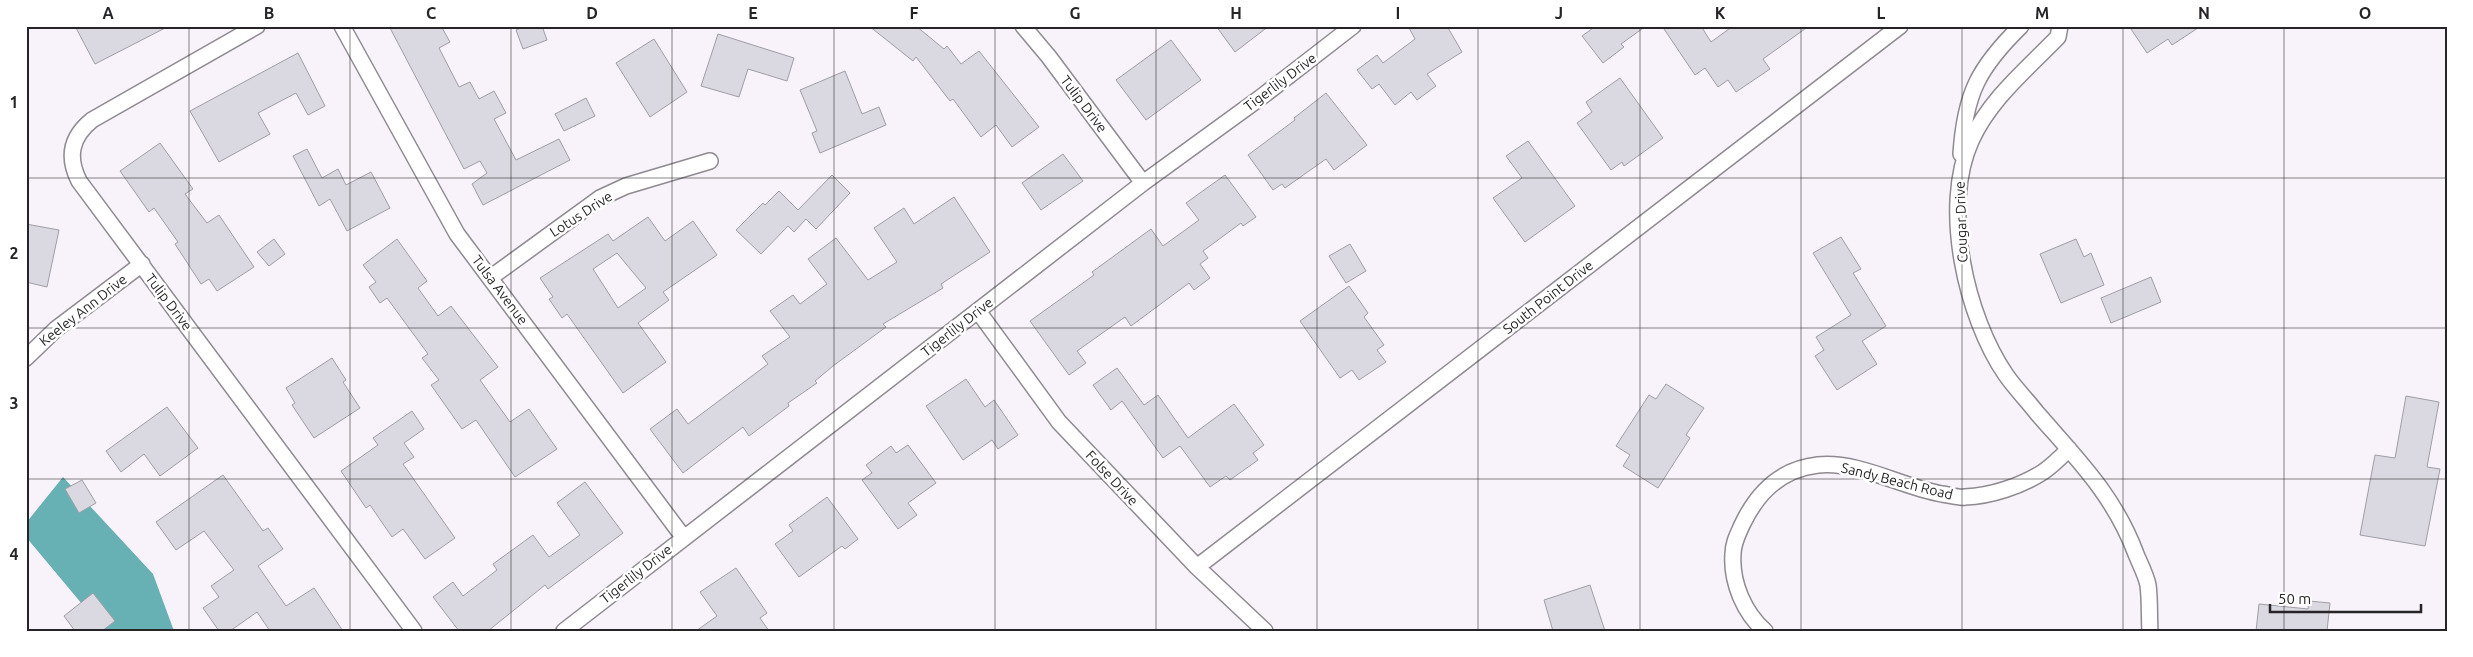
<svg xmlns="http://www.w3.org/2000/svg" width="2473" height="657" font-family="Ubuntu,sans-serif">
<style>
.water{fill:#67b0b3}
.building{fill:#dad8e1;stroke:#9f9ea6;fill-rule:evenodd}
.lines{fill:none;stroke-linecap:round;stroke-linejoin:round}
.minor-casing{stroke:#8f8a91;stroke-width:18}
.minor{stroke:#fff;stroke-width:15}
.grid{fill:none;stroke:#262427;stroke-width:1;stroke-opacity:0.55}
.labels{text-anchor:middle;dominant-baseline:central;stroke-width:5;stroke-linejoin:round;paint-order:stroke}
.street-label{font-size:14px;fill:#262427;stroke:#fff}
.neatline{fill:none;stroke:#262427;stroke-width:2}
.grid-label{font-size:16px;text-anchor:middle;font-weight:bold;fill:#262427}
</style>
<rect width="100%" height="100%" fill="#f8f2fa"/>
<path class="water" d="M 63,477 L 153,574 L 174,631 L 93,631 L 82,604 L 26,537 L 26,523 Z"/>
<path class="building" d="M 75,26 L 169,26 L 95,64 Z
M 389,26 L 441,26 L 450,42 L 439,48 L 459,87 L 470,82 L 479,99 L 494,91 L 506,113 L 494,119 L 516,160 L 559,139 L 570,160 L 483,205 L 472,184 L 487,173 L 480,161 L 464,169 Z
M 526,26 L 542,26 L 547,40 L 523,49 L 516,30 Z
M 869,26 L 916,26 L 944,49 L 947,46 L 961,64 L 979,51 L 1039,127 L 1012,147 L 996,125 L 981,137 L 953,99 L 950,101 L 916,57 L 913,61 Z
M 1216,26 L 1269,26 L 1235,52 Z
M 1408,26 L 1447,26 L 1462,52 L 1427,74 L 1436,86 L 1417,100 L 1411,92 L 1395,105 L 1379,84 L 1372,89 L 1357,70 L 1377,55 L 1383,63 L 1415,39 Z
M 1596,26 L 1646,26 L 1621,44 L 1624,47 L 1603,63 L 1582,36 Z
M 1662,26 L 1701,26 L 1711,42 L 1733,26 L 1809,26 L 1763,59 L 1770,69 L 1736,92 L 1728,80 L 1718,87 L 1705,68 L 1695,75 Z
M 2129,26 L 2201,26 L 2172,45 L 2168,39 L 2147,53 Z
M 718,34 L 794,58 L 787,81 L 748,69 L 739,97 L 701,86 Z
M 654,39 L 687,92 L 650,117 L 616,63 Z
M 1171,40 L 1201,80 L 1146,120 L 1116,80 Z
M 298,53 L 325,106 L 308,115 L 296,93 L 258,113 L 270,134 L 219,162 L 190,111 Z
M 845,71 L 862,114 L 879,107 L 886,125 L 820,153 L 812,133 L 817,131 L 800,90 Z
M 1620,78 L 1663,138 L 1624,166 L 1622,162 L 1611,170 L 1577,123 L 1592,112 L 1586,102 Z
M 1326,93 L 1367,145 L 1334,170 L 1326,159 L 1285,188 L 1282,184 L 1273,190 L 1248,155 L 1295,120 L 1294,118 Z
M 586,98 L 595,116 L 564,131 L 555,114 Z
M 1528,141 L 1575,206 L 1525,242 L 1493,198 L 1522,178 L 1506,156 Z
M 160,143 L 193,189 L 185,194 L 207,223 L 219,215 L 254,267 L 217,291 L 209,279 L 201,284 L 175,244 L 178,242 L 154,208 L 149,212 L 120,171 Z
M 307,149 L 322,178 L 338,169 L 346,185 L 371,172 L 390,208 L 347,231 L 330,199 L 319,206 L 293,156 Z
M 1063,154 L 1083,181 L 1041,210 L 1022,183 Z
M 832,175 L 850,193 L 816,229 L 806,219 L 794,232 L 788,226 L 761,254 L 736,230 L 763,203 L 765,205 L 779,191 L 798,210 Z
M 1225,175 L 1256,217 L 1243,226 L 1241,223 L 1203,251 L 1208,258 L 1200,264 L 1210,278 L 1194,290 L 1189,283 L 1131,326 L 1125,317 L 1077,351 L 1086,363 L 1069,375 L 1030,321 L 1094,275 L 1092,272 L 1151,229 L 1163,246 L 1199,220 L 1186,203 Z
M 954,197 L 990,252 L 941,284 L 943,288 L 883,324 L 886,327 L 833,366 L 815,381 L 817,383 L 788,403 L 789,406 L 749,436 L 743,427 L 683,473 L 650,429 L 677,409 L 688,424 L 768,364 L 762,356 L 790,337 L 770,311 L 793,295 L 800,304 L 827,284 L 808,259 L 836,238 L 868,280 L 897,262 L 874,228 L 904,208 L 914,224 Z
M 648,217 L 665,241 L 693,221 L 717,255 L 663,292 L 669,300 L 638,323 L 666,362 L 623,393 L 567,314 L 562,318 L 549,299 L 553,297 L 540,278 L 608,234 L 613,241 ZM 617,253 L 646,288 L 618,308 L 593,269 Z
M 26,224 L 59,230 L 47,287 L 26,282 Z
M 1841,237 L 1861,269 L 1853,273 L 1886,326 L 1862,341 L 1877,364 L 1837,390 L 1815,356 L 1824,350 L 1816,337 L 1851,315 L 1813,253 Z
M 274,239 L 285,254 L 269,266 L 257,252 Z
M 397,239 L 427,281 L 418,288 L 438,316 L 451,306 L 498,367 L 480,380 L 510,422 L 529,409 L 557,449 L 515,477 L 476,420 L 462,429 L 431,385 L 439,380 L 422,358 L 428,354 L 387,298 L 380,303 L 369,287 L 376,282 L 363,265 Z
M 2076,239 L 2084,257 L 2091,253 L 2104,285 L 2061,303 L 2040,254 Z
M 1350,244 L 1366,271 L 1346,283 L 1329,256 Z
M 2151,277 L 2161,302 L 2111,323 L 2101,298 Z
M 1349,286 L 1368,313 L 1364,317 L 1384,345 L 1377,350 L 1386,362 L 1359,380 L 1352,370 L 1340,378 L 1300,321 Z
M 332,358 L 346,380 L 343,382 L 360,408 L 314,438 L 292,405 L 295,403 L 286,388 Z
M 1117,368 L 1144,405 L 1158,395 L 1188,438 L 1234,404 L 1264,445 L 1253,453 L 1258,460 L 1230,480 L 1226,476 L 1210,487 L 1180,446 L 1163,458 L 1122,401 L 1111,410 L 1093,385 Z
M 966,379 L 985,407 L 994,400 L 1018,435 L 998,449 L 992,440 L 963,460 L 926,406 Z
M 1666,384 L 1704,408 L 1686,435 L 1690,438 L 1658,488 L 1623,466 L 1630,455 L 1616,446 L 1649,395 L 1656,399 Z
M 2406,396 L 2439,402 L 2427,467 L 2440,469 L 2425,546 L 2360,535 L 2375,455 L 2395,458 Z
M 167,407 L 198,448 L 160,476 L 144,454 L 121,472 L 106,451 Z
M 412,411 L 424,429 L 404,443 L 414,457 L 403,464 L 455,538 L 425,559 L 403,529 L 392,537 L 370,505 L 366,508 L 341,471 L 378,445 L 373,438 Z
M 908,445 L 936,483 L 908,503 L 917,515 L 898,529 L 862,480 L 872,473 L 866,465 L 891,446 L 896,453 Z
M 223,475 L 263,531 L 268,528 L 283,549 L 258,566 L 286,606 L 314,588 L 343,631 L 270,631 L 257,612 L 230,631 L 219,631 L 203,608 L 219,597 L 211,586 L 234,570 L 204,531 L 176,550 L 156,522 Z
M 82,480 L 96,503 L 79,513 L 65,489 Z
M 585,482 L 623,533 L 548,589 L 545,585 L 488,631 L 459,631 L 433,597 L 453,582 L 463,596 L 497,570 L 493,564 L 533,535 L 549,557 L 580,535 L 557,503 Z
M 827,497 L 858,539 L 845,549 L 842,546 L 799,577 L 775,544 L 793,531 L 789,525 Z
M 736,568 L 767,613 L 760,618 L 769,631 L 696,631 L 717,616 L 700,592 Z
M 1590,585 L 1605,631 L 1553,631 L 1544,600 Z
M 93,593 L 115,621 L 102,631 L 75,631 L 64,616 Z
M 2309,601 L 2330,603 L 2327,631 L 2256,631 L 2259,604 L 2308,609 Z"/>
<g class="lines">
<defs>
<path id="minor" d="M 257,26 L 92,120 C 71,137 67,157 79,181 L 414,631
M 342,26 L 457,234 L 684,538
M 1023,26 L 1049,57 L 1143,183
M 2060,26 L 2058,37 C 2027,69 1989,100 1971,141 C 1941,207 1966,317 2006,375 C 2015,388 2027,400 2037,413 C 2077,459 2114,495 2136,554 C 2140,564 2146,575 2148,585 C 2150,600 2149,616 2150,631
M 1961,154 C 1965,94 1978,68 2021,26
M 490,278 L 600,198 L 626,186 L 710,161
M 978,311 L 1059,422 L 1197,567 L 1265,631
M 26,358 L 56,329 L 142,264
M 1197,567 L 1900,26
M 564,631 L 1143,183 L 1260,98 L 1353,26
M 1765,631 C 1744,613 1731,582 1733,554 C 1733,543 1738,534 1742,525 C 1757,493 1781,469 1818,465 C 1860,461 1901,487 1942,494 C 1950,495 1958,498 1965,497 C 1991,496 2021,486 2043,472 C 2052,466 2061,457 2069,449"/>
</defs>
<use href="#minor" class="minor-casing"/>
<use href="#minor" class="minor"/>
</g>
<path class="grid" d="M 189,26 L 189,631M 350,26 L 350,631M 511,26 L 511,631M 672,26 L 672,631M 834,26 L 834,631M 995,26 L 995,631M 1156,26 L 1156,631M 1317,26 L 1317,631M 1478,26 L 1478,631M 1640,26 L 1640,631M 1801,26 L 1801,631M 1962,26 L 1962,631M 2123,26 L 2123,631M 2284,26 L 2284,631M 26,178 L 2447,178M 26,328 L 2447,328M 26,479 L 2447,479"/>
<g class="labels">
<g class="street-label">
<text transform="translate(1280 82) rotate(-37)">Tigerlily Drive</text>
<text transform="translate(1084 104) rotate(53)">Tulip Drive</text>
<text transform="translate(581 214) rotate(-33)">Lotus Drive</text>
<text transform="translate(1961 222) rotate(-92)">Cougar Drive</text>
<text transform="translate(500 290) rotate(53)">Tulsa Avenue</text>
<text transform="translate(1548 297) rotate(-38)">South Point Drive</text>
<text transform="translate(169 302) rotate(53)">Tulip Drive</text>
<text transform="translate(83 310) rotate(-38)">Keeley Ann Drive</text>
<text transform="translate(957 327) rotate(-38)">Tigerlily Drive</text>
<text transform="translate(1112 478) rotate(47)">Folse Drive</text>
<text transform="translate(1897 481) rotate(14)">Sandy Beach Road</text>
<text transform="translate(636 574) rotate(-38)">Tigerlily Drive</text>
</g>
</g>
<rect width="2473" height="657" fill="none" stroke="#ffffff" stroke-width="55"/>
<path d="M2270 604v8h151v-8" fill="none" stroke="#262427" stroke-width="2.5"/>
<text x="2278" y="604" font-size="15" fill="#262427" stroke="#ffffff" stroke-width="4" paint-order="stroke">50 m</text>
<rect x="28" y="28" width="2418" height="602" class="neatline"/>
<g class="grid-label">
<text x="108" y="19">A</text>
<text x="269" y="19">B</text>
<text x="431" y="19">C</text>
<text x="592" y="19">D</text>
<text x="753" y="19">E</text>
<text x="914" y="19">F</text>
<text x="1075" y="19">G</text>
<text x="1236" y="19">H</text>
<text x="1398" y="19">I</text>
<text x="1559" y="19">J</text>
<text x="1720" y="19">K</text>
<text x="1881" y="19">L</text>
<text x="2042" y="19">M</text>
<text x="2204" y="19">N</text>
<text x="2365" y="19">O</text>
<text x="14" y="108">1</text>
<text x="14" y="259">2</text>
<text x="14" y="409">3</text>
<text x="14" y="560">4</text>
</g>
</svg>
